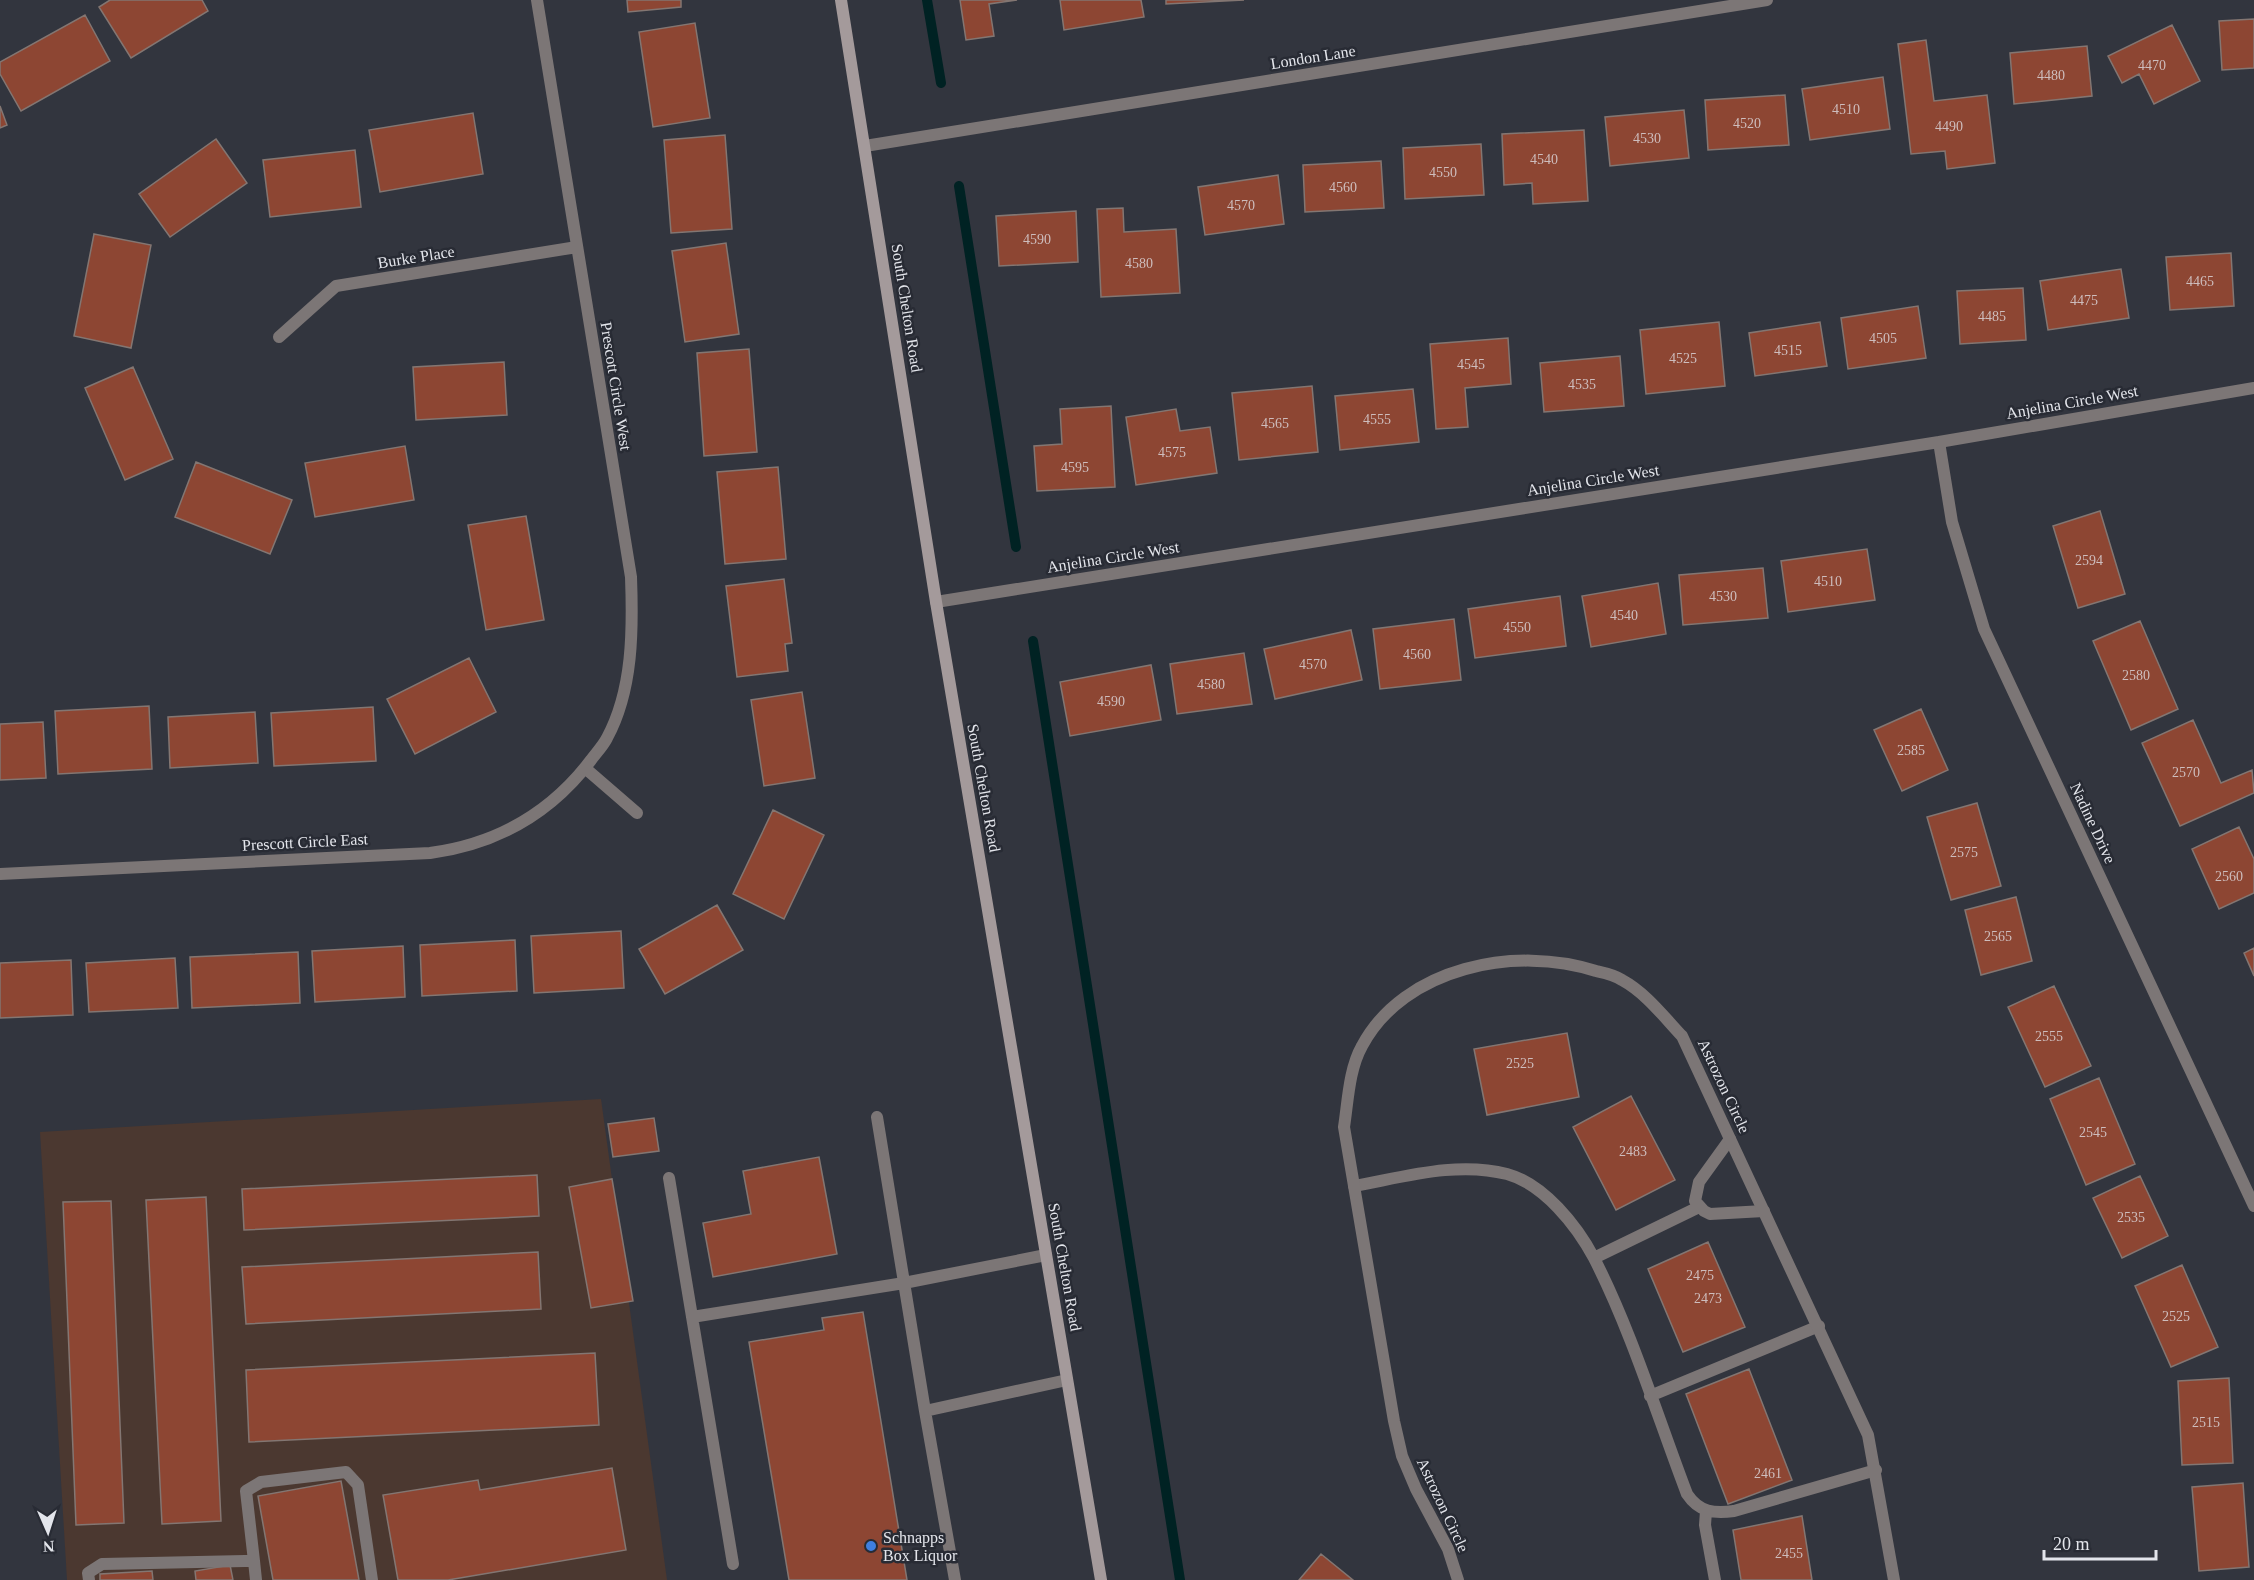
<svg xmlns="http://www.w3.org/2000/svg" width="2254" height="1580" font-family="'Times New Roman',serif">
<style>
.commercial{fill:#4b3830}
.lines{fill:none;stroke-linecap:round;stroke-linejoin:round}
.stream{stroke:#002223;stroke-width:10}
.building{fill:#8d4633;stroke:#837672;stroke-width:1.5}
.service{stroke:#7c7676;stroke-width:12}
.minor{stroke:#7c7676;stroke-width:12}
.secondary{stroke:#a49a9b;stroke-width:12}
.shop-dot{fill:#3f7fe0;stroke:#282b34;stroke-width:2}
.labels{text-anchor:middle;dominant-baseline:central;stroke-width:5;stroke-linejoin:round;paint-order:stroke}
.number-label{font-size:14px;fill:#cebdbd}
.street-label{font-size:16px;fill:#e3e5eb;stroke:#282b34}
.poi-label{font-size:16px;fill:#e3e5eb;stroke:#282b34;text-anchor:start}
</style>
<rect width="100%" height="100%" fill="#32353e"/>
<path class="commercial" d="M 601,1099 L 667,1580 L 67,1580 L 40,1132 Z"/>
<g class="lines">
<path class="stream" d="M 927,0 L 941,83
M 959,186 L 1016,547
M 1033,641 L 1180,1580"/>
</g>
<path class="building" d="M 110,0 L 202,0 L 208,11 L 131,58 L 99,7 Z
M 627,0 L 681,0 L 681,7 L 628,12 Z
M 960,0 L 1017,0 L 989,4 L 994,36 L 966,40 Z
M 1060,0 L 1141,0 L 1144,17 L 1064,30 Z
M 1166,0 L 1244,0 L 1166,4 Z
M 85,15 L 110,61 L 21,111 L 0,74 L 0,62 Z
M 2254,19 L 2254,68 L 2222,70 L 2219,21 Z
M 695,23 L 710,118 L 653,127 L 639,32 Z
M 2172,25 L 2200,81 L 2154,104 L 2139,74 L 2122,83 L 2108,56 Z
M 1926,40 L 1934,101 L 1987,95 L 1995,163 L 1947,169 L 1945,151 L 1911,154 L 1898,44 Z
M 2087,46 L 2092,96 L 2014,104 L 2010,53 Z
M 1883,77 L 1890,129 L 1810,140 L 1802,89 Z
M 1785,95 L 1789,145 L 1708,150 L 1705,100 Z
M 0,106 L 7,125 L 0,128 Z
M 1684,110 L 1689,158 L 1610,166 L 1605,117 Z
M 473,113 L 483,174 L 380,192 L 369,130 Z
M 1584,130 L 1588,201 L 1533,204 L 1532,183 L 1504,185 L 1502,134 Z
M 725,135 L 732,229 L 671,233 L 664,140 Z
M 216,139 L 247,183 L 170,237 L 139,194 Z
M 1481,144 L 1484,195 L 1405,199 L 1403,148 Z
M 355,150 L 361,207 L 270,217 L 263,160 Z
M 1381,161 L 1384,208 L 1305,212 L 1303,165 Z
M 1278,175 L 1284,224 L 1205,235 L 1198,187 Z
M 1123,208 L 1124,232 L 1176,229 L 1180,293 L 1101,297 L 1097,209 Z
M 1076,211 L 1078,262 L 999,266 L 996,216 Z
M 94,234 L 151,245 L 131,348 L 74,336 Z
M 726,243 L 739,334 L 685,342 L 672,251 Z
M 2231,253 L 2234,306 L 2170,310 L 2166,257 Z
M 2121,269 L 2129,318 L 2048,330 L 2040,281 Z
M 2023,288 L 2026,340 L 1960,344 L 1957,291 Z
M 1918,306 L 1926,358 L 1848,369 L 1841,318 Z
M 1719,322 L 1725,386 L 1646,394 L 1640,330 Z
M 1820,322 L 1827,366 L 1755,376 L 1749,333 Z
M 1508,338 L 1511,384 L 1465,388 L 1468,427 L 1436,429 L 1430,344 Z
M 749,349 L 757,452 L 704,456 L 697,353 Z
M 1620,356 L 1624,406 L 1544,412 L 1540,363 Z
M 504,362 L 507,415 L 416,420 L 413,367 Z
M 133,367 L 173,459 L 125,480 L 85,388 Z
M 1312,386 L 1318,452 L 1239,460 L 1232,393 Z
M 1413,389 L 1419,442 L 1340,450 L 1335,396 Z
M 1111,406 L 1115,487 L 1037,491 L 1034,446 L 1062,444 L 1060,409 Z
M 1176,409 L 1180,431 L 1210,427 L 1217,473 L 1136,485 L 1126,417 Z
M 405,446 L 414,500 L 315,517 L 305,463 Z
M 196,462 L 292,500 L 270,554 L 175,517 Z
M 778,467 L 786,559 L 725,564 L 717,472 Z
M 2100,511 L 2125,594 L 2078,608 L 2053,526 Z
M 526,516 L 544,620 L 486,630 L 468,525 Z
M 1867,549 L 1875,600 L 1788,612 L 1781,561 Z
M 1763,568 L 1768,618 L 1683,625 L 1679,575 Z
M 784,579 L 792,643 L 785,644 L 788,671 L 737,677 L 726,586 Z
M 1658,583 L 1666,634 L 1591,647 L 1582,596 Z
M 1560,596 L 1566,646 L 1475,658 L 1468,609 Z
M 1454,619 L 1461,680 L 1380,689 L 1373,629 Z
M 2140,621 L 2178,709 L 2131,730 L 2093,641 Z
M 1351,630 L 1362,680 L 1275,699 L 1264,649 Z
M 1244,653 L 1252,704 L 1177,714 L 1170,664 Z
M 469,658 L 496,712 L 415,754 L 387,699 Z
M 1151,665 L 1161,720 L 1070,736 L 1060,682 Z
M 802,692 L 815,778 L 764,786 L 751,700 Z
M 149,706 L 152,769 L 58,774 L 55,711 Z
M 373,707 L 376,761 L 274,766 L 271,713 Z
M 1921,709 L 1948,770 L 1902,791 L 1874,730 Z
M 255,712 L 258,763 L 170,768 L 168,717 Z
M 2193,720 L 2221,783 L 2252,770 L 2254,793 L 2180,826 L 2142,743 Z
M 43,722 L 46,778 L 0,780 L 0,724 Z
M 1977,803 L 2001,886 L 1951,900 L 1927,817 Z
M 773,810 L 824,835 L 784,919 L 733,894 Z
M 2239,827 L 2254,859 L 2254,893 L 2219,909 L 2192,849 Z
M 2016,897 L 2032,961 L 1981,975 L 1965,910 Z
M 717,905 L 743,950 L 665,994 L 639,949 Z
M 621,931 L 624,988 L 534,993 L 531,936 Z
M 515,940 L 517,991 L 422,996 L 420,945 Z
M 403,946 L 405,997 L 315,1002 L 312,951 Z
M 2254,948 L 2254,976 L 2244,953 Z
M 298,952 L 300,1003 L 192,1008 L 190,957 Z
M 175,958 L 178,1008 L 89,1012 L 86,963 Z
M 71,960 L 73,1015 L 0,1018 L 0,963 Z
M 2054,986 L 2091,1066 L 2045,1087 L 2008,1007 Z
M 1567,1033 L 1579,1097 L 1487,1115 L 1474,1049 Z
M 2099,1078 L 2135,1164 L 2086,1185 L 2050,1099 Z
M 1631,1096 L 1675,1180 L 1616,1210 L 1573,1127 Z
M 654,1118 L 659,1151 L 613,1157 L 608,1124 Z
M 819,1157 L 837,1254 L 713,1277 L 703,1223 L 751,1214 L 743,1171 Z
M 537,1175 L 539,1216 L 244,1230 L 242,1189 Z
M 2140,1176 L 2168,1236 L 2122,1258 L 2093,1198 Z
M 612,1179 L 633,1301 L 591,1308 L 569,1187 Z
M 206,1197 L 221,1521 L 162,1524 L 146,1200 Z
M 111,1201 L 124,1523 L 76,1525 L 63,1202 Z
M 1708,1242 L 1745,1327 L 1683,1352 L 1648,1269 Z
M 538,1252 L 541,1309 L 246,1324 L 242,1267 Z
M 2182,1265 L 2218,1347 L 2171,1367 L 2135,1286 Z
M 863,1312 L 907,1580 L 789,1580 L 749,1342 L 824,1330 L 822,1318 Z
M 595,1353 L 599,1425 L 249,1442 L 246,1370 Z
M 1749,1369 L 1792,1480 L 1728,1504 L 1686,1394 Z
M 2229,1378 L 2233,1463 L 2182,1465 L 2178,1381 Z
M 612,1468 L 626,1550 L 448,1580 L 398,1580 L 383,1495 L 478,1480 L 480,1490 Z
M 341,1481 L 359,1580 L 273,1580 L 258,1496 Z
M 2243,1483 L 2249,1567 L 2199,1571 L 2192,1487 Z
M 1802,1516 L 1812,1580 L 1741,1580 L 1733,1530 Z
M 1321,1554 L 1353,1580 L 1299,1580 Z
M 230,1565 L 233,1580 L 196,1580 L 195,1571 Z
M 152,1571 L 153,1580 L 100,1580 L 100,1574 Z"/>
<g class="lines">
<path class="service" d="M 877,1117 L 925,1411
M 1730,1139 L 1699,1182 L 1695,1201 L 1704,1211 L 1710,1214 L 1764,1211
M 669,1178 L 733,1564
M 1354,1186 C 1404,1177 1457,1161 1507,1174 C 1544,1184 1577,1226 1594,1258 C 1631,1330 1658,1418 1687,1494 C 1699,1512 1714,1514 1734,1511 L 1876,1470
M 1594,1258 L 1699,1207
M 692,1317 L 904,1283 L 1046,1255
M 1650,1396 L 1819,1326
M 1706,1511 L 1705,1525 L 1715,1580
M 254,1561 L 246,1491 L 261,1482 L 346,1472 L 358,1485 L 372,1580
M 89,1580 L 88,1573 L 102,1564 L 245,1561 L 254,1561 L 256,1580
M 955,1580 L 925,1411 L 1067,1380"/>
<path class="minor" d="M 865,146 L 1767,0
M 279,337 L 336,286 L 577,247
M 1939,442 L 1952,522 L 1984,629 L 2254,1206
M 936,602 L 1939,442 L 2254,388
M 585,768 L 637,813
M 0,874 L 430,853 C 497,844 550,814 591,760 C 596,753 603,746 607,738 C 633,690 633,630 631,577 L 537,0
M 1458,1580 L 1448,1549 L 1416,1489 L 1402,1456 L 1394,1421 L 1344,1127 C 1348,1101 1349,1069 1362,1046 C 1404,967 1516,945 1596,971 C 1605,973 1615,975 1622,980 C 1646,993 1664,1017 1682,1036 L 1868,1435 L 1894,1580"/>
<path class="secondary" d="M 841,0 L 936,602 L 1101,1580"/>
</g>
<circle class="shop-dot" cx="871" cy="1546" r="6"/>
<g class="labels">
<g class="number-label">
<text x="2152" y="65">4470</text>
<text x="2051" y="75">4480</text>
<text x="1846" y="109">4510</text>
<text x="1747" y="123">4520</text>
<text x="1949" y="126">4490</text>
<text x="1647" y="138">4530</text>
<text x="1544" y="159">4540</text>
<text x="1443" y="172">4550</text>
<text x="1343" y="187">4560</text>
<text x="1241" y="205">4570</text>
<text x="1037" y="239">4590</text>
<text x="1139" y="263">4580</text>
<text x="2200" y="281">4465</text>
<text x="2084" y="300">4475</text>
<text x="1992" y="316">4485</text>
<text x="1883" y="338">4505</text>
<text x="1788" y="350">4515</text>
<text x="1683" y="358">4525</text>
<text x="1471" y="364">4545</text>
<text x="1582" y="384">4535</text>
<text x="1377" y="419">4555</text>
<text x="1275" y="423">4565</text>
<text x="1172" y="452">4575</text>
<text x="1075" y="467">4595</text>
<text x="2089" y="560">2594</text>
<text x="1828" y="581">4510</text>
<text x="1723" y="596">4530</text>
<text x="1624" y="615">4540</text>
<text x="1517" y="627">4550</text>
<text x="1417" y="654">4560</text>
<text x="1313" y="664">4570</text>
<text x="2136" y="675">2580</text>
<text x="1211" y="684">4580</text>
<text x="1111" y="701">4590</text>
<text x="1911" y="750">2585</text>
<text x="2186" y="772">2570</text>
<text x="1964" y="852">2575</text>
<text x="2229" y="876">2560</text>
<text x="1998" y="936">2565</text>
<text x="2049" y="1036">2555</text>
<text x="1520" y="1063">2525</text>
<text x="2093" y="1132">2545</text>
<text x="1633" y="1151">2483</text>
<text x="2131" y="1217">2535</text>
<text x="1700" y="1275">2475</text>
<text x="1708" y="1298">2473</text>
<text x="2176" y="1316">2525</text>
<text x="2206" y="1422">2515</text>
<text x="1768" y="1473">2461</text>
<text x="1789" y="1553">2455</text>
</g>
<g class="street-label">
<text transform="translate(1313 57) rotate(-9)">London Lane</text>
<text transform="translate(416 257) rotate(-9)">Burke Place</text>
<text transform="translate(907 308) rotate(81)">South Chelton Road</text>
<text transform="translate(616 386) rotate(81)">Prescott Circle West</text>
<text transform="translate(2072 402) rotate(-10)">Anjelina Circle West</text>
<text transform="translate(1593 480) rotate(-9)">Anjelina Circle West</text>
<text transform="translate(1113 557) rotate(-9)">Anjelina Circle West</text>
<text transform="translate(984 788) rotate(80)">South Chelton Road</text>
<text transform="translate(2093 823) rotate(65)">Nadine Drive</text>
<text transform="translate(305 842) rotate(-3)">Prescott Circle East</text>
<text transform="translate(1724 1086) rotate(65)">Astrozon Circle</text>
<text transform="translate(1065 1267) rotate(80)">South Chelton Road</text>
<text transform="translate(1443 1505) rotate(65)">Astrozon Circle</text>
</g>
<g class="poi-label">
<text x="883" y="1537">Schnapps<tspan x="883" dy="18">Box Liquor</tspan></text>
</g>
</g>
<g transform="translate(48 1532) rotate(177)" stroke="#282b34" stroke-width="4.5" paint-order="stroke">
<path d="M0-4.5L10 22L0 15L-10 22Z" fill="#e3e5eb"/>
<text y="-9" font-size="16" font-weight="bold" text-anchor="middle" fill="#e3e5eb">N</text>
</g>
<path d="M2044 1550v9h112v-9" fill="none" stroke="#e3e5eb" stroke-width="3"/>
<text x="2053" y="1550" font-size="18" fill="#e3e5eb" stroke="#282b34" stroke-width="4.5" paint-order="stroke">20 m</text>
</svg>
